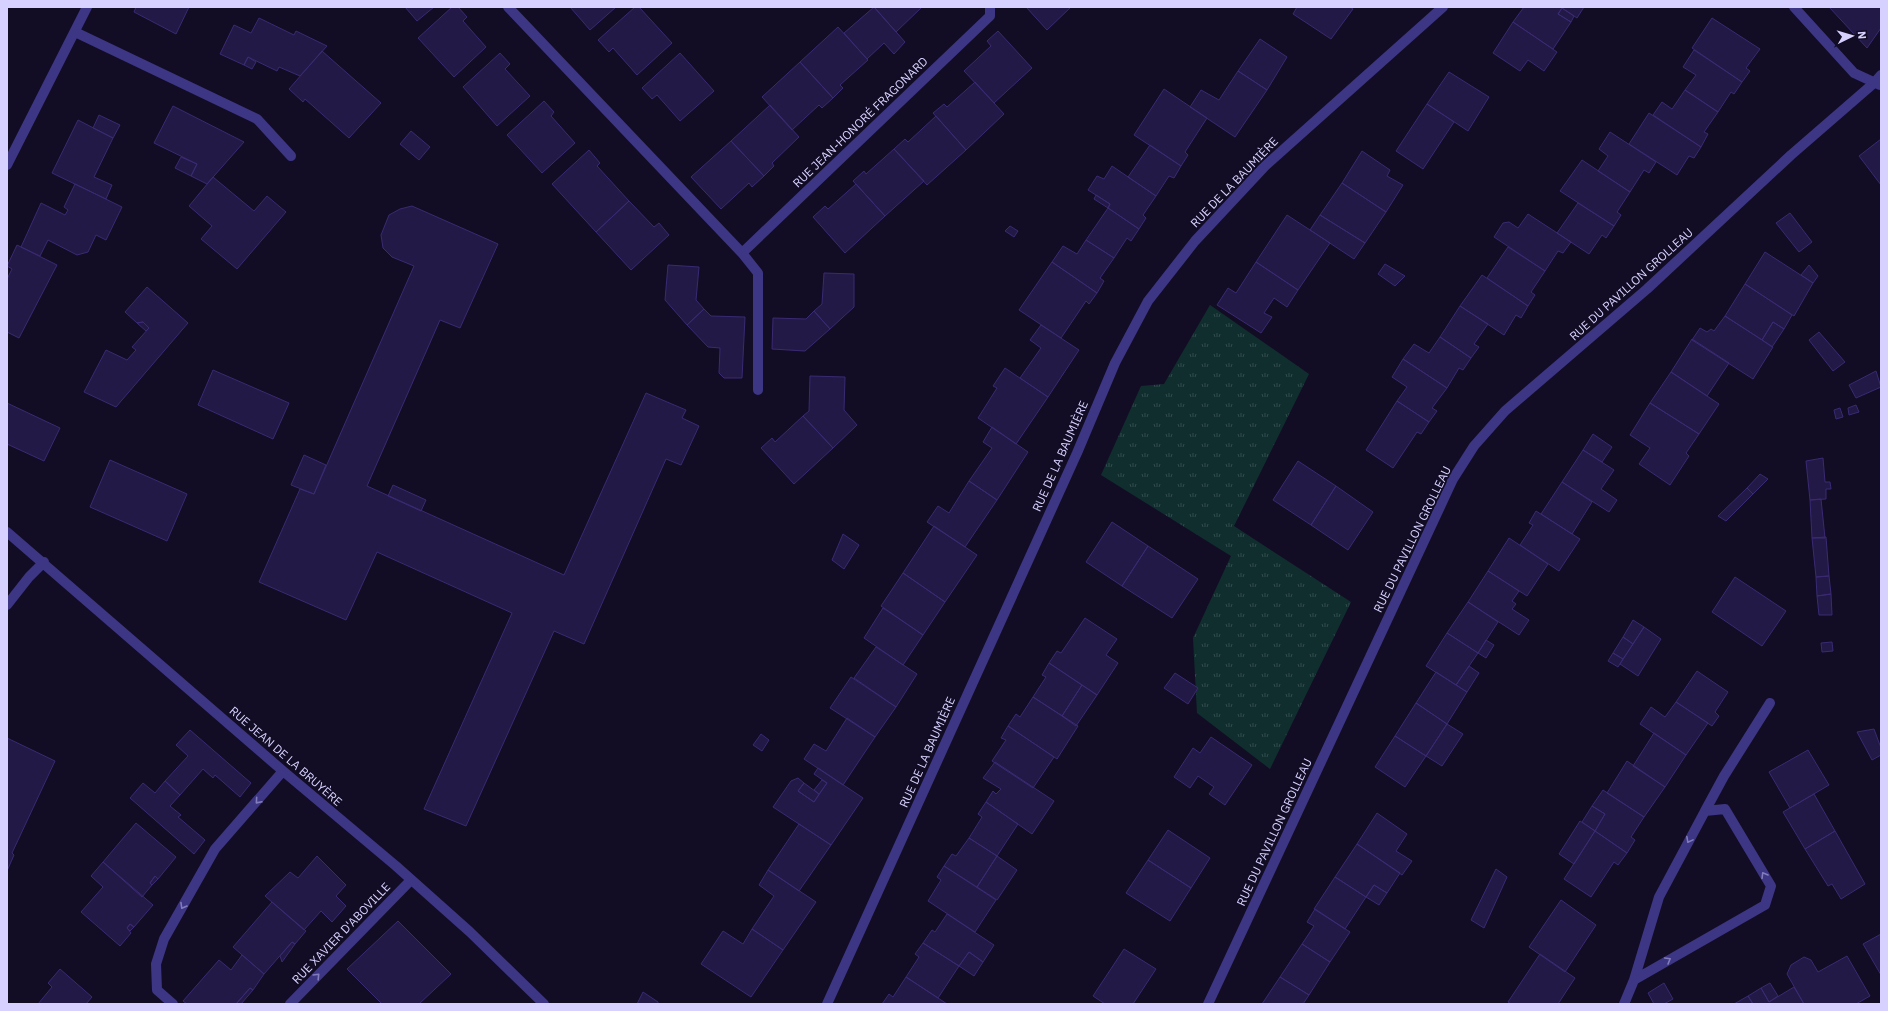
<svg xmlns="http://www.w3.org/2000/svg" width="1888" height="1011" font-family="'IBM Plex Sans',sans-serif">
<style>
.park{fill:url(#park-tufts)}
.building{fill:#231946;stroke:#3a2a73}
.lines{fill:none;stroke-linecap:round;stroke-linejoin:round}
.minor{stroke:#3c3685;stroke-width:10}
.oneway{stroke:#827cbc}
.labels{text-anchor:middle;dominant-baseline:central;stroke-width:3.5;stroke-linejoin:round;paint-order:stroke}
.street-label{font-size:12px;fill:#d7d1ff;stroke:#120d24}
</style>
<defs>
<pattern id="park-tufts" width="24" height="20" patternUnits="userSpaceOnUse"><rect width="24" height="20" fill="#102e2e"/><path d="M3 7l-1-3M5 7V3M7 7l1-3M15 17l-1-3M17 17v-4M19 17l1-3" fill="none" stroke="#324b4d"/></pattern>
</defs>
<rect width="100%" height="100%" fill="#120d24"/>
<path class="park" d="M 1210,305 L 1309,374 L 1234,526 L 1351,602 L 1270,769 L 1197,713 L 1193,638 L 1231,556 L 1101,475 L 1141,386 L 1164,384 Z"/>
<path class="building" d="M 136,7 L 189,7 L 176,34 L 134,12 Z
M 405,7 L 434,7 L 417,21 Z
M 452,7 L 458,7 L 467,17 L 463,21 L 486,47 L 454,77 L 418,38 Z
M 570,7 L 616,7 L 590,30 Z
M 635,7 L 639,7 L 672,43 L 637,75 L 613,48 L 609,52 L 598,40 Z
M 874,7 L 922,7 L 896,32 Z
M 874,7 L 905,42 L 894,54 L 884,43 L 867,59 L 844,33 Z
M 1026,7 L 1071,7 L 1047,30 Z
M 1297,7 L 1350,7 L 1353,9 L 1331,39 L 1293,14 Z
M 1524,7 L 1584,7 L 1577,18 L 1562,8 L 1558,14 L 1571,22 L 1553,49 L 1513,22 Z
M 1829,7 L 1881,7 L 1881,28 L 1867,48 Z
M 1562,8 L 1574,16 L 1571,22 L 1558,14 Z
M 259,18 L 294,35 L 296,31 L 327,46 L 300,76 L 279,67 L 277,71 L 248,57 L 244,65 L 220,54 L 234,25 L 251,33 Z
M 1712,18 L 1760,49 L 1746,68 L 1750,71 L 1742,82 L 1692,48 Z
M 1513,22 L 1557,52 L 1544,71 L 1528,60 L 1520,71 L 1493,53 Z
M 838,27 L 868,60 L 840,85 L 843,88 L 833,98 L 800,62 Z
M 998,31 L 1032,68 L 994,103 L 964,71 L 991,46 L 987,41 Z
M 1260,39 L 1287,57 L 1267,90 L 1238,71 Z
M 1694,50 L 1742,82 L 1734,94 L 1731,92 L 1718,112 L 1685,90 L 1696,75 L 1683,67 Z
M 322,51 L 381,103 L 349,138 L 305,99 L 303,102 L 289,89 Z
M 500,53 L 510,64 L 505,69 L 530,96 L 497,126 L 463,87 Z
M 680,53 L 714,91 L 680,121 L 657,95 L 652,99 L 642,88 Z
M 248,57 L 256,62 L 252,69 L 244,65 Z
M 800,62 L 833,98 L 822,108 L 819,105 L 792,130 L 762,97 Z
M 1238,71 L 1267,90 L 1235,137 L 1190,107 L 1201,90 L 1219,100 Z
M 1449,72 L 1489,97 L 1468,131 L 1427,104 Z
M 975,82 L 1004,114 L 966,150 L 933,113 L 944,104 L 947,107 Z
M 1164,89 L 1207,118 L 1185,152 L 1188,155 L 1181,166 L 1134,135 Z
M 1685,90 L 1718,112 L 1704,132 L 1708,134 L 1701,147 L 1653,115 L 1662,102 L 1672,109 Z
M 544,101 L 554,112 L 551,116 L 575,143 L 542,173 L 507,135 Z
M 1427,104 L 1454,122 L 1423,169 L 1396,151 Z
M 770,105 L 799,137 L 772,163 L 774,166 L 764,176 L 731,141 Z
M 173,106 L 244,142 L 207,184 L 191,176 L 197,164 L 154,143 Z
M 1649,113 L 1701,147 L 1694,158 L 1689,156 L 1677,175 L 1629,144 Z
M 99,115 L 120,125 L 113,138 L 93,128 Z
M 936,116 L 966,150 L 927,185 L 894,149 L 905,139 L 908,142 Z
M 78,120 L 113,138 L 94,177 L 112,185 L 106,199 L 52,173 Z
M 411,131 L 430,147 L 419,160 L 400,144 Z
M 1610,132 L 1656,162 L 1649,173 L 1644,170 L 1630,192 L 1598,171 L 1608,156 L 1599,149 Z
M 1881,139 L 1881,185 L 1859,156 Z
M 731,141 L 764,176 L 752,187 L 749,183 L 721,209 L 691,177 Z
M 1150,145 L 1181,166 L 1174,178 L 1169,176 L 1156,196 L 1128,177 Z
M 894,149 L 924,181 L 885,216 L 853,181 L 864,171 L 866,174 Z
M 589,150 L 600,163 L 597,166 L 629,201 L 596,232 L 552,184 Z
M 1362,151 L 1390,170 L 1387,176 L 1403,185 L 1386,212 L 1342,183 Z
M 181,157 L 197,164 L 191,176 L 175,168 Z
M 1582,160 L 1630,192 L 1617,212 L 1621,215 L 1614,226 L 1560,191 Z
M 1112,166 L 1156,196 L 1143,215 L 1146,218 L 1139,229 L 1108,208 L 1110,204 L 1088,190 L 1097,176 L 1104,179 Z
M 213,177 L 254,211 L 267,196 L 286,212 L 237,269 L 201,239 L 212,226 L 189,206 Z
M 1342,183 L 1386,212 L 1365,243 L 1320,215 Z
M 75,184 L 122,207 L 106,240 L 96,235 L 88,252 L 77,255 L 48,240 L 40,256 L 21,247 L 41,203 L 65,215 L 68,210 L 64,207 Z
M 856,184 L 885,216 L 845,253 L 813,217 L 825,206 L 828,209 Z
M 1096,195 L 1110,204 L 1108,208 L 1094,199 Z
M 629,201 L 654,227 L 659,223 L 669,235 L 631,270 L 596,232 Z
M 1578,203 L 1614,226 L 1606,238 L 1602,235 L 1589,254 L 1557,233 Z
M 412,206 L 498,244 L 460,328 L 440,320 L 367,486 L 564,575 L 646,393 L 686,410 L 682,418 L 699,426 L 681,465 L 666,459 L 584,644 L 554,631 L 466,826 L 424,809 L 512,613 L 377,552 L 346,620 L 259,582 L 300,489 L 314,494 L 414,266 L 392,257 L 383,248 L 381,235 L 389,215 L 400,209 Z
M 1108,208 L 1139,229 L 1131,241 L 1127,238 L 1114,258 L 1086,240 Z
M 1790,213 L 1812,242 L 1799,252 L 1776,223 Z
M 1528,214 L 1571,242 L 1563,253 L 1558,251 L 1545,271 L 1494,237 L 1503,223 L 1509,222 L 1518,228 Z
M 1287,215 L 1330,243 L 1298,290 L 1256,262 Z
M 1320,215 L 1365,243 L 1354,259 L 1310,230 Z
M 1010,226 L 1018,231 L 1014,237 L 1005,231 Z
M 1086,240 L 1114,258 L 1100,278 L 1104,281 L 1097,293 L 1052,262 L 1063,246 L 1077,254 Z
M 17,245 L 57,265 L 19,338 L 7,332 L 7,279 L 12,269 L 7,266 Z
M 1508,247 L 1545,271 L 1531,292 L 1535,295 L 1528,306 L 1487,278 Z
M 1765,252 L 1813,283 L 1794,316 L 1745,284 Z
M 1052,262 L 1097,293 L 1089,304 L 1086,301 L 1061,338 L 1019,310 Z
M 1256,262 L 1298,290 L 1287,307 L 1274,298 L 1264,313 L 1272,317 L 1261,333 L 1217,305 L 1228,288 L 1236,293 Z
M 1385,264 L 1405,276 L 1395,286 L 1378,274 Z
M 668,265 L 699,267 L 696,300 L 704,309 L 687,325 L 665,300 Z
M 1809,265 L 1818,276 L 1813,283 L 1801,275 Z
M 824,273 L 854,274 L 854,307 L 830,329 L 814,311 L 822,304 Z
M 1482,275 L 1528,306 L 1521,318 L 1516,315 L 1504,335 L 1460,306 Z
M 1745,284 L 1792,315 L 1784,329 L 1773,322 L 1762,340 L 1725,316 Z
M 147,287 L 188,323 L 116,407 L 84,392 L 106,350 L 127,360 L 136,350 L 132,347 L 149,328 L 143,322 L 137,323 L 125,312 Z
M 1460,306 L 1488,324 L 1474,344 L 1479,347 L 1471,358 L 1440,337 Z
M 704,309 L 711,316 L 745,317 L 742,378 L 724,378 L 719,373 L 720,348 L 708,347 L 687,325 Z
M 814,311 L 830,329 L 805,351 L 772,349 L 773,318 L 806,319 Z
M 1725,316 L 1773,347 L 1753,379 L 1692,340 L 1700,328 L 1707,332 L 1711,329 L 1714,331 Z
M 143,322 L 149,328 L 146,331 L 137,323 Z
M 1773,322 L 1784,329 L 1772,347 L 1762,340 Z
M 1041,325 L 1079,350 L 1048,397 L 1020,378 L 1041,348 L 1030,340 Z
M 1819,332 L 1845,362 L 1833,371 L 1809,340 Z
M 1440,337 L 1471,358 L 1463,370 L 1459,368 L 1447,388 L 1403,359 L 1414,344 L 1429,353 Z
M 1692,339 L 1729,363 L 1707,396 L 1671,372 Z
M 1403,359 L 1447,388 L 1432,408 L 1437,411 L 1429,422 L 1397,401 L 1407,387 L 1392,377 Z
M 1005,368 L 1048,397 L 1016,444 L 978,418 L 997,388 L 993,386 Z
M 213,370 L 289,403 L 273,439 L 198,405 Z
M 1876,371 L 1881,387 L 1856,398 L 1849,385 Z
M 1671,372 L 1719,404 L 1699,434 L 1650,403 Z
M 810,376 L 845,377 L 844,410 L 857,425 L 833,448 L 803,416 L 809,411 Z
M 1397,401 L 1429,422 L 1421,434 L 1417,432 L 1393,468 L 1366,450 Z
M 7,403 L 60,428 L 44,461 L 7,444 Z
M 1650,403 L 1699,434 L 1686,453 L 1689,456 L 1670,485 L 1639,464 L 1650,448 L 1630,435 Z
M 1856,405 L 1859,412 L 1849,415 L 1848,408 Z
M 1840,408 L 1843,417 L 1836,419 L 1834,410 Z
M 803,416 L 833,448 L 794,484 L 761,448 L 772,438 L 775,442 Z
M 992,427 L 1028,452 L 997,500 L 969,481 L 992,448 L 983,442 Z
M 1593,434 L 1612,447 L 1602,462 L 1583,450 Z
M 1583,450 L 1614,470 L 1601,489 L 1617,500 L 1609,512 L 1562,482 Z
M 304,455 L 326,465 L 314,494 L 291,485 Z
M 1823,458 L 1825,482 L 1830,482 L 1831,489 L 1826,489 L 1826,499 L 1810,500 L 1806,461 Z
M 110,460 L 187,494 L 167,541 L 90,507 Z
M 1298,461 L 1336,486 L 1311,525 L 1273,500 Z
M 1760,474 L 1768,479 L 1753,494 L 1747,488 Z
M 969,481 L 997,500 L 965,547 L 927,522 L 938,506 L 949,513 Z
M 1562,482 L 1592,502 L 1572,534 L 1541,514 Z
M 393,485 L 426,500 L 421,511 L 388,496 Z
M 1336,486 L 1373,512 L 1348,550 L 1311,525 Z
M 1747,488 L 1753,494 L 1726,521 L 1718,516 Z
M 1821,499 L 1825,538 L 1812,538 L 1810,500 Z
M 1536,511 L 1580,539 L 1559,571 L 1520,545 L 1533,525 L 1529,523 Z
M 1112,522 L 1148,546 L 1122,586 L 1086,562 Z
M 934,526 L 977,555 L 945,602 L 903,573 Z
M 843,534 L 859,545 L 844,569 L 832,560 Z
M 1826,537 L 1829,576 L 1816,577 L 1812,538 Z
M 1509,538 L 1548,564 L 1527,596 L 1488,571 Z
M 1148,546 L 1198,579 L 1172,618 L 1122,586 Z
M 1488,571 L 1519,591 L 1512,601 L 1516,604 L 1512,609 L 1529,620 L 1519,635 L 1468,602 Z
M 903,573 L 945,602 L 923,635 L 881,606 Z
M 1829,576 L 1831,594 L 1817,596 L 1816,577 Z
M 1735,577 L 1786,611 L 1762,646 L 1712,612 Z
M 1831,594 L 1832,615 L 1819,615 L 1817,596 Z
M 1468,602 L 1498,622 L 1478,653 L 1447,633 Z
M 883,608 L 923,635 L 903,665 L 864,638 Z
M 1085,618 L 1117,639 L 1106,655 L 1118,663 L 1097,695 L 1049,663 L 1057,651 L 1061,653 Z
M 1633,620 L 1644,627 L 1633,644 L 1623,637 Z
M 1644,627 L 1661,639 L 1638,676 L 1620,664 Z
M 1447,633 L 1478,653 L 1456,685 L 1426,666 Z
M 1623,637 L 1633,644 L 1623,659 L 1613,653 Z
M 1486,640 L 1494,645 L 1486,658 L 1478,653 Z
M 1832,642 L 1833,651 L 1822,652 L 1821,643 Z
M 876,647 L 917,674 L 896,707 L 854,678 Z
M 1613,653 L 1623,659 L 1618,667 L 1608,661 Z
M 1049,663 L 1082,685 L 1062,716 L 1033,697 L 1046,677 L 1042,675 Z
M 1469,666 L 1479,673 L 1467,692 L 1456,685 Z
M 1697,671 L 1728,692 L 1715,712 L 1719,716 L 1712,726 L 1676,702 Z
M 1436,672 L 1467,692 L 1447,724 L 1416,703 Z
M 1175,673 L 1198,688 L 1188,704 L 1164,688 Z
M 851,677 L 896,707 L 875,737 L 830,708 Z
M 1082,685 L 1097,695 L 1076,726 L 1062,716 Z
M 1033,697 L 1078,726 L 1057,759 L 1008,726 L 1016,714 L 1020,717 Z
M 1676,702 L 1708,723 L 1686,755 L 1640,724 L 1651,707 L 1665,717 Z
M 1416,703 L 1447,724 L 1426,756 L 1395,736 Z
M 847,718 L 875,737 L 843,785 L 804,759 L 814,744 L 826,751 Z
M 1447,724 L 1463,734 L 1442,766 L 1426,756 Z
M 1008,726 L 1054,757 L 1033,788 L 992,761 L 1006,740 L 1001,738 Z
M 1874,729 L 1881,748 L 1881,755 L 1872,760 L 1857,732 Z
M 190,730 L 251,783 L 240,797 L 215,775 L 213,778 L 203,769 L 180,795 L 165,781 L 188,756 L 176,745 Z
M 1654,733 L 1686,755 L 1665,787 L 1633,766 Z
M 761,734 L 769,740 L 762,751 L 753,745 Z
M 1395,736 L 1426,756 L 1405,787 L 1375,767 Z
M 1211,737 L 1252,765 L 1225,805 L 1209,794 L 1214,787 L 1198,776 L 1190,788 L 1174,777 L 1193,748 L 1200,753 Z
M 7,738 L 55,761 L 12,853 L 14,855 L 7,871 Z
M 1808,750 L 1829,785 L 1790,808 L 1769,772 Z
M 1627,761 L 1665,787 L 1644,817 L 1607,793 Z
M 995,762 L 1054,801 L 1032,834 L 986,802 L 993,791 L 996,794 L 1001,789 L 983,778 Z
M 818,768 L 863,798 L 831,845 L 773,807 L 791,781 L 798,778 L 804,783 L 798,791 L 814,802 L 827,783 L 814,774 Z
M 822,780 L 827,783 L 819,794 L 814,790 Z
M 165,781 L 180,795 L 170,806 L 181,815 L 178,817 L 205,840 L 194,854 L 130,798 L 143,783 L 155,793 Z
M 804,783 L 819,794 L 814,802 L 798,791 Z
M 1603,790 L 1644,817 L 1631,837 L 1635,840 L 1627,853 L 1595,831 L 1605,814 L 1592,806 Z
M 1814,794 L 1835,831 L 1805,849 L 1783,812 Z
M 986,802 L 1018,824 L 997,856 L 969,838 L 982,817 L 978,814 Z
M 1592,806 L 1605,814 L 1595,831 L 1582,822 Z
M 1377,813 L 1407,834 L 1396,851 L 1412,861 L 1402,875 L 1357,844 Z
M 1580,821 L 1595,831 L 1574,864 L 1559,854 Z
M 136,823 L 176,857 L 158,879 L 155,876 L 150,883 L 152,885 L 142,897 L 103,862 Z
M 799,824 L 831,845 L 799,891 L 768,870 Z
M 1168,830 L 1210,858 L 1191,888 L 1148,860 Z
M 1595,831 L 1627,853 L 1618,865 L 1614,862 L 1591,897 L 1564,879 Z
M 1835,831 L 1865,884 L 1841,899 L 1832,884 L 1828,886 L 1805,849 Z
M 969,838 L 997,856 L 977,887 L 944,866 L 952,854 L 956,856 Z
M 1357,844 L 1400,873 L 1387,893 L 1374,885 L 1366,897 L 1335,877 Z
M 317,856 L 346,885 L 336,896 L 346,906 L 332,922 L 321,911 L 304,930 L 265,896 L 290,872 L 298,878 Z
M 997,856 L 1017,870 L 997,900 L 977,887 Z
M 1148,860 L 1191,888 L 1170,921 L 1126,893 Z
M 103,862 L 153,905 L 134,927 L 130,924 L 127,928 L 131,933 L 120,946 L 81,912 L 103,887 L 91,876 Z
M 944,866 L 996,900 L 975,932 L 928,901 L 941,880 L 937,877 Z
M 1496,869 L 1507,877 L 1484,928 L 1471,920 Z
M 768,870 L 816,902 L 783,950 L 752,929 L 774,896 L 759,885 Z
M 155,876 L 158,879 L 152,885 L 150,883 Z
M 1335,877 L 1366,897 L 1345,929 L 1314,909 Z
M 1374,885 L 1387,893 L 1379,905 L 1366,897 Z
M 1561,900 L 1596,925 L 1565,972 L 1529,947 Z
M 272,902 L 306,931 L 295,944 L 292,942 L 264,974 L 233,947 Z
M 1315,909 L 1350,932 L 1330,962 L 1302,944 L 1314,926 L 1307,922 Z
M 947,914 L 994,945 L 983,962 L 969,952 L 959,966 L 923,943 L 932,930 L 935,932 Z
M 398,921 L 451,974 L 419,1004 L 382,1004 L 347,969 Z
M 130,924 L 134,927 L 130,931 L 127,928 Z
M 752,929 L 783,950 L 751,997 L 701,964 L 723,931 L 743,944 Z
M 1881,934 L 1881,975 L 1863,944 Z
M 292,942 L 295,944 L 282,962 L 280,956 Z
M 923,943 L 959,966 L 938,998 L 906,977 L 919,957 L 915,954 Z
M 1302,944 L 1330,962 L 1309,995 L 1280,977 Z
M 1124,949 L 1156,969 L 1133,1004 L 1105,1004 L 1093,996 Z
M 969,952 L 983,962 L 974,976 L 959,966 Z
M 1540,954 L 1575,978 L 1558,1004 L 1511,1004 L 1508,1002 Z
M 242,955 L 264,974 L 253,990 L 250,988 L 236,1004 L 187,1004 L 183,1001 L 219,960 L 231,970 Z
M 1847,956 L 1870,996 L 1856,1004 L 1804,1004 L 1787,974 L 1791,965 L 1804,957 L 1811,960 L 1818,972 Z
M 60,969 L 92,997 L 86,1004 L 38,1004 L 52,987 L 48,983 Z
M 906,977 L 938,998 L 947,1004 L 882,1004 L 889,994 L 893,997 Z
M 1280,977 L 1309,995 L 1303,1004 L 1262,1004 Z
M 1664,983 L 1673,999 L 1664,1004 L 1654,1004 L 1648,993 Z
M 1770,983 L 1778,996 L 1769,1002 L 1761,988 Z
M 1794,987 L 1804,1004 L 1753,1004 L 1748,996 L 1761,988 L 1769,1002 Z
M 250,988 L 253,990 L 241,1004 L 236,1004 Z
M 643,992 L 658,1002 L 658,1004 L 637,1004 Z
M 1748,996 L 1753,1004 L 1734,1004 Z"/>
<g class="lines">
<path class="minor" d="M 508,7 L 742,253 L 990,16 L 990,7
M 1794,7 L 1854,73 L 1880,85
M 75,32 L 257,119 L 291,156
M 7,165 L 87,7
M 742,253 L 758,273 L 758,390
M 7,532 L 283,771 L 396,866 L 470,932 L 544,1004
M 7,605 L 29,577 L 44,562
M 1705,811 L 1724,776 L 1770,703
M 173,1004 L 157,990 L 156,964 L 164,939 L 215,849 L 283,771
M 290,1004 L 411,880
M 827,1004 L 1077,453 L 1115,363 L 1148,301 L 1195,241 L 1265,166 L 1443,7
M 1208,1004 L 1453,479 L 1474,446 L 1505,411 L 1647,289 L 1791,155 L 1874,83 L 1881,75
M 1624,1004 L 1634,980 L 1659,897 L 1705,811 L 1725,809 L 1771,886 L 1765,905 L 1634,980"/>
</g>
<defs><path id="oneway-chevron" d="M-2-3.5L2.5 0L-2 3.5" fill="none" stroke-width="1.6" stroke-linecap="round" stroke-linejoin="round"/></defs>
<g class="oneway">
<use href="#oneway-chevron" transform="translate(258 801) rotate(131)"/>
<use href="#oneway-chevron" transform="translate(1689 840) rotate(118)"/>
<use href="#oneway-chevron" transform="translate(1764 875) rotate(-121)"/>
<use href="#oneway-chevron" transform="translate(183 906) rotate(120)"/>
<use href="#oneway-chevron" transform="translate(1668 960) rotate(-30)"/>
<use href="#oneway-chevron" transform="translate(317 976) rotate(-46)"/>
</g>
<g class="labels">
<g class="street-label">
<text transform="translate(860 122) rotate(-44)">RUE JEAN-HONORÉ FRAGONARD</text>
<text transform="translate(1234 182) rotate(-46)">RUE DE LA BAUMIÈRE</text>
<text transform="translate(1631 284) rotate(-42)">RUE DU PAVILLON GROLLEAU</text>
<text transform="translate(1060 456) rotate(-66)">RUE DE LA BAUMIÈRE</text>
<text transform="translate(1412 539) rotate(-64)">RUE DU PAVILLON GROLLEAU</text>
<text transform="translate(927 752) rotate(-66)">RUE DE LA BAUMIÈRE</text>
<text transform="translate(286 756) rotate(41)">RUE JEAN DE LA BRUYÈRE</text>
<text transform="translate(1274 832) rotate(-65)">RUE DU PAVILLON GROLLEAU</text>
<text transform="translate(341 933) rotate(-46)">RUE XAVIER D'ABOVILLE</text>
</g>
</g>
<rect width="1888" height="1011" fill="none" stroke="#d7d1ff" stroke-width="16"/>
<g transform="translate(1852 36) rotate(85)" stroke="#120d24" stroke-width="3" paint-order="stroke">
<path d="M0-3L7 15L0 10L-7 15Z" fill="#d7d1ff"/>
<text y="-6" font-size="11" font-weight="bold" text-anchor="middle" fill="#d7d1ff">N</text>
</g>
</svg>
